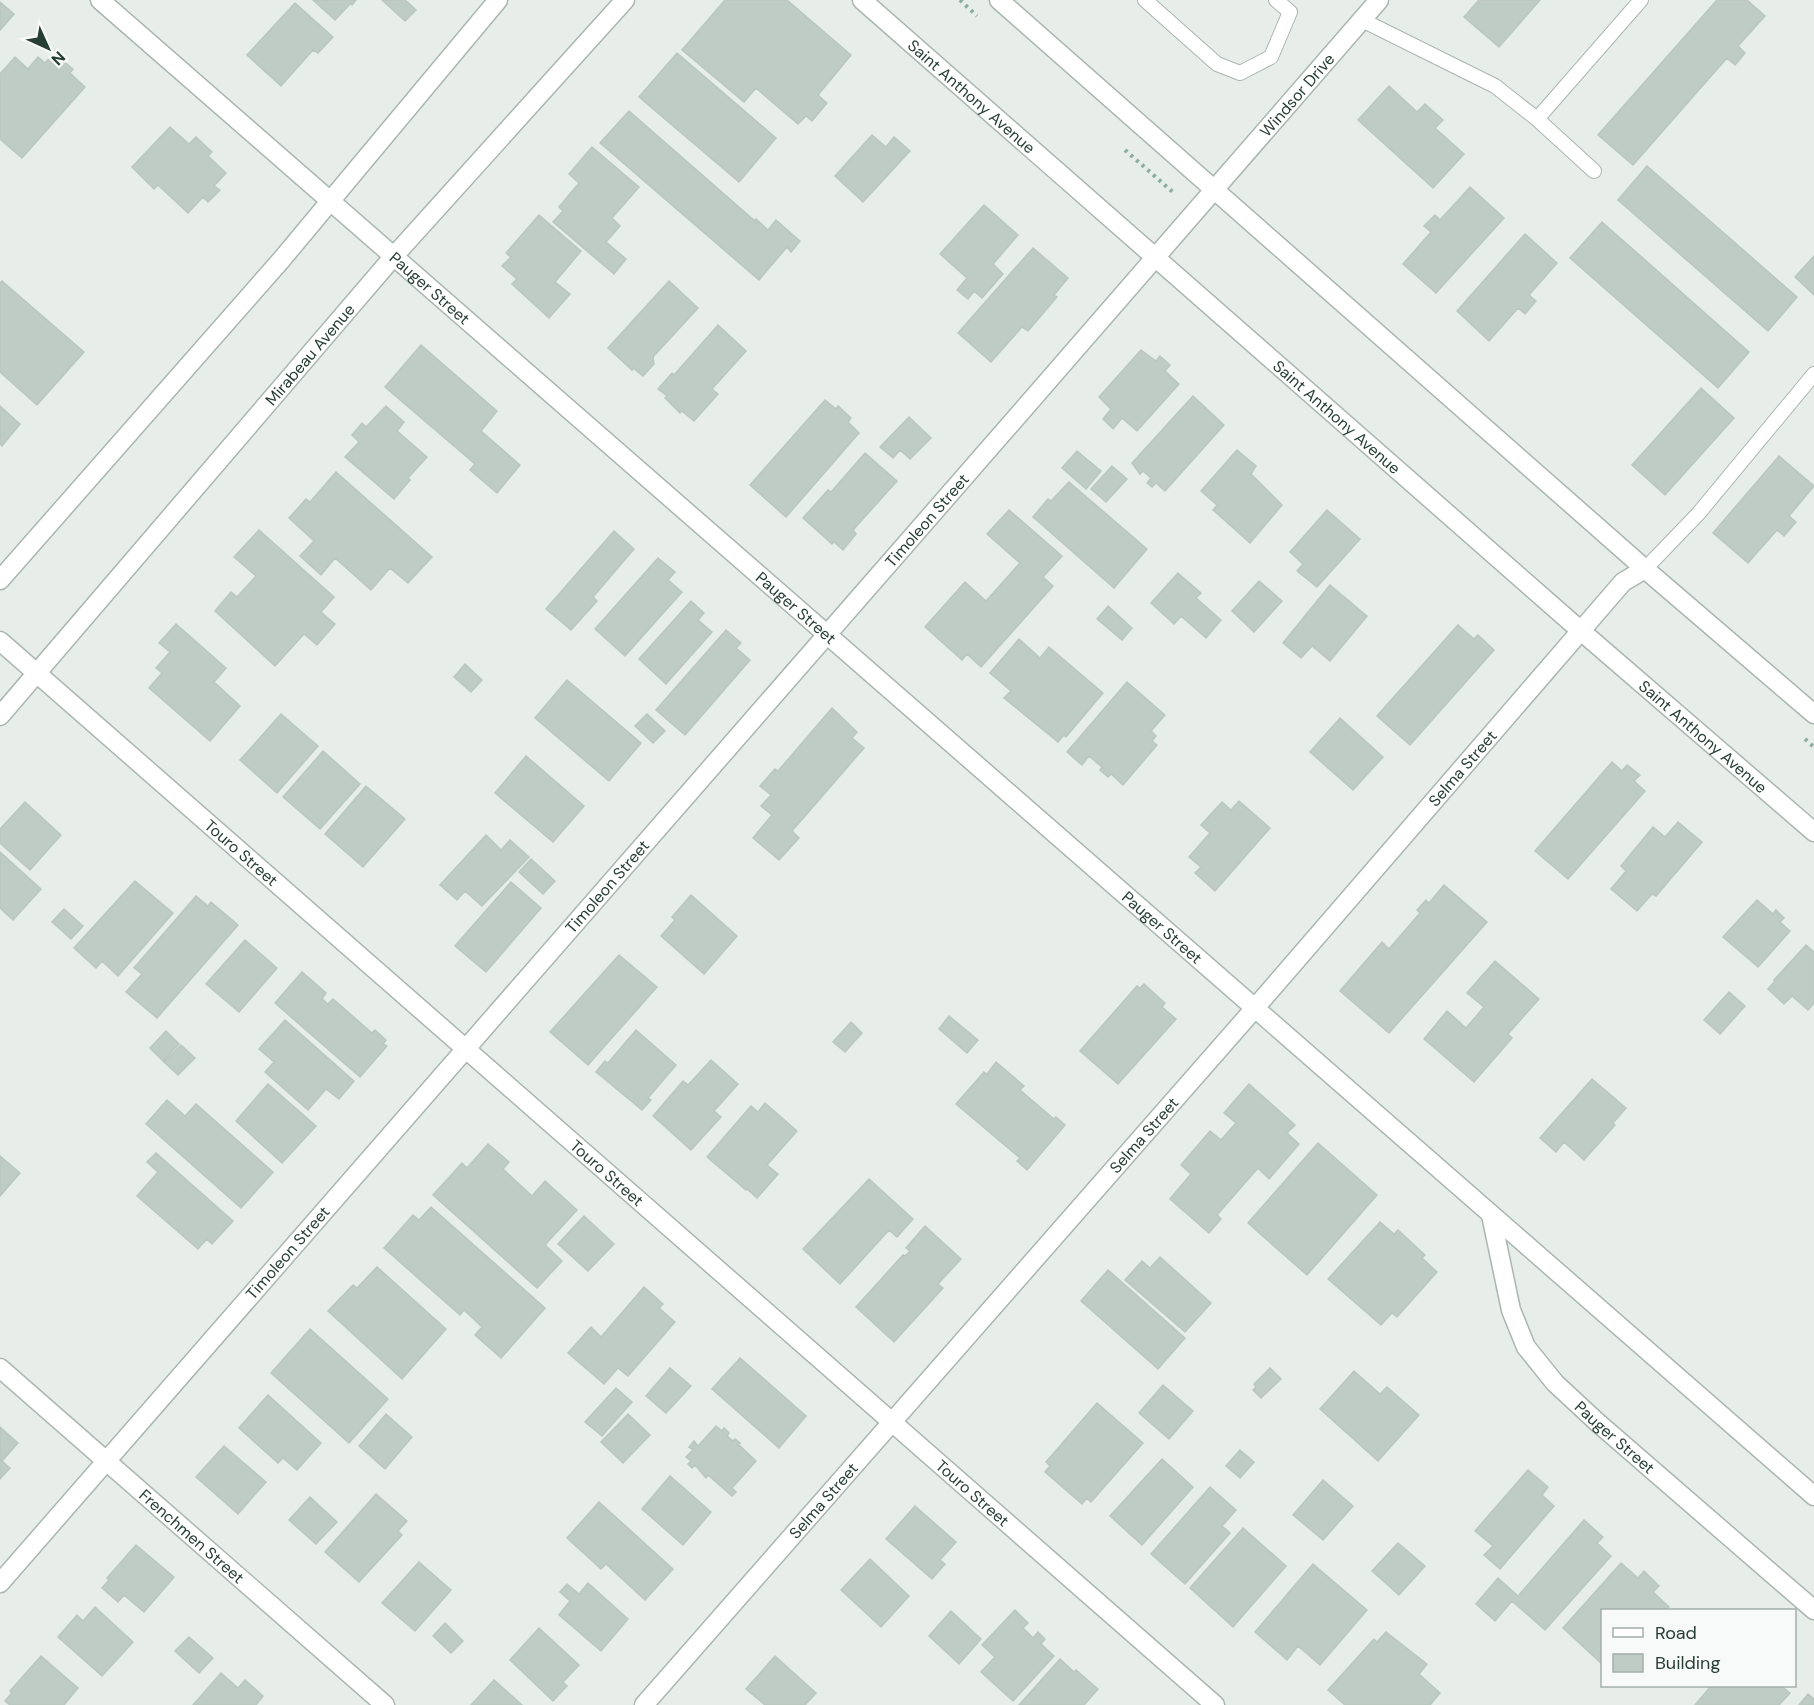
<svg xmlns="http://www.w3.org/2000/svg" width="1814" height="1705" font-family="'DM Sans',sans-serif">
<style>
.building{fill:#bfcbc5;stroke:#b9c7bf;stroke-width:1.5}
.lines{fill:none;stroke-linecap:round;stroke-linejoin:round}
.service-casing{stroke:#aab6b0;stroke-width:16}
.minor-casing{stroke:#aab6b0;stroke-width:21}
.tertiary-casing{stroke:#aab6b0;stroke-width:21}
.path{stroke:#8aae9e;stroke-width:4;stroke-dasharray:3 4.5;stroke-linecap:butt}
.service{stroke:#fff;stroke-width:14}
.minor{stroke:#fff;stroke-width:18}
.tertiary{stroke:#fff;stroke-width:18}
.labels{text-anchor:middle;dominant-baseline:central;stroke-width:5;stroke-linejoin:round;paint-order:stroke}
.street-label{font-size:16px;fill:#273e35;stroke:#f7faf8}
</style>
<rect width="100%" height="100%" fill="#e7eeea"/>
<path class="building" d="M 313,0 L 356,0 L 352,5 L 351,3 L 335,20 Z
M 382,0 L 405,0 L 416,10 L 405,21 Z
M 725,0 L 787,0 L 851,55 L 818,95 L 827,103 L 812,121 L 806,116 L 798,124 L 756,88 L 744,102 L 682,50 Z
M 1479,0 L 1540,0 L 1499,47 L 1464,17 Z
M 1717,0 L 1747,0 L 1765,16 L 1738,46 L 1745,53 L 1735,65 L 1727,58 L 1633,165 L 1598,135 Z
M 0,2 L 14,14 L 0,30 Z
M 295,3 L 333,37 L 318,53 L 313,50 L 281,86 L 247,55 Z
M 54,53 L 73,69 L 70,73 L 85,87 L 22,158 L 0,139 L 0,74 L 15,57 L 28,69 L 38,57 L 45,63 Z
M 677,53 L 776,138 L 739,182 L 639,97 Z
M 1389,86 L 1417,112 L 1425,104 L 1443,120 L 1435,128 L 1464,154 L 1433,188 L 1358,120 Z
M 629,111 L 755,221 L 756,219 L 768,230 L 776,220 L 800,241 L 791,252 L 787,247 L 759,280 L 600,143 Z
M 170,127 L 189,144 L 196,137 L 212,152 L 208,156 L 226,173 L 214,186 L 220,190 L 208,202 L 203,197 L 188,213 L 158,185 L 154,189 L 132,167 Z
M 872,135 L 886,147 L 894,137 L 910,151 L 863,202 L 835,176 Z
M 592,147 L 639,187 L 612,218 L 620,226 L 606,242 L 626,259 L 614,274 L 553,222 L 563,211 L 559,207 L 579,183 L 569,174 Z
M 1647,166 L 1797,297 L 1768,331 L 1618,200 Z
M 1470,187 L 1504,218 L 1436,293 L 1403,264 L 1431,232 L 1424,226 L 1435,215 L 1440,220 Z
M 984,205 L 1018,235 L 993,264 L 1003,274 L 982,298 L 974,291 L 968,299 L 957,290 L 967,278 L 940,254 Z
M 539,215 L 581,251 L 555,282 L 570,294 L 549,318 L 512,284 L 517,279 L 502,266 L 511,257 L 506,253 Z
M 1602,222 L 1749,352 L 1718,388 L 1570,258 Z
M 1525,234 L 1557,263 L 1529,295 L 1536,301 L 1525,314 L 1518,308 L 1489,341 L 1457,311 Z
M 1033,248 L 1068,278 L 1054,295 L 1057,297 L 1028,331 L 1022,327 L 991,362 L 958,333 Z
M 1814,256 L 1814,295 L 1795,277 Z
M 2,281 L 84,352 L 37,405 L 0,372 L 0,283 Z
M 669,281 L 698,308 L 653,357 L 654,364 L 643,376 L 633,368 L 632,370 L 608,348 Z
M 718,325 L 746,351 L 712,389 L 718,394 L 694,421 L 682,411 L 680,413 L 665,398 L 667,396 L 658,389 L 672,373 L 674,375 Z
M 421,345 L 497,411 L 481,431 L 520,465 L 497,493 L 470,470 L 475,464 L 385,387 Z
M 1141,350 L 1156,361 L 1160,356 L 1170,365 L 1165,371 L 1179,384 L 1137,431 L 1122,418 L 1113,429 L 1103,419 L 1111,409 L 1099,397 Z
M 1701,388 L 1734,418 L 1665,495 L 1632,465 Z
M 1193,396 L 1224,425 L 1165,491 L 1156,483 L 1152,487 L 1147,483 L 1151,478 L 1143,471 L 1140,474 L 1132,463 Z
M 825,400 L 836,409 L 838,406 L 851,418 L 848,422 L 859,433 L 786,517 L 750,485 Z
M 0,406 L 20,424 L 2,446 L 0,444 Z
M 386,406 L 404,422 L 397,431 L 427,457 L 408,478 L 410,480 L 394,499 L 345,457 L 359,442 L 352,435 L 362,423 L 366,427 Z
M 909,417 L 931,438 L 910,459 L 900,450 L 893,458 L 880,447 Z
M 1237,450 L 1256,466 L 1251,474 L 1282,505 L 1250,543 L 1213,510 L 1217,505 L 1201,491 Z
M 1077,451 L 1101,471 L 1086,489 L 1062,468 Z
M 865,453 L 897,481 L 853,530 L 856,534 L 843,550 L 834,542 L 832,544 L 803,518 L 828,490 L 831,492 Z
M 1779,456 L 1814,486 L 1789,516 L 1796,522 L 1784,536 L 1777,530 L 1748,563 L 1713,533 Z
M 1112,466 L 1127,479 L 1106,502 L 1091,489 Z
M 336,472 L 432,557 L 408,583 L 390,568 L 371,590 L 335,558 L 321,575 L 300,556 L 314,541 L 289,518 L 306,499 L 310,502 Z
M 1069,482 L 1147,549 L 1114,588 L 1033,517 L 1048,499 L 1051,501 Z
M 1009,510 L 1062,556 L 1043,577 L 1053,586 L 981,667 L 967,654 L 962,660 L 925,627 L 965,582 L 986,601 L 1020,563 L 987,534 Z
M 1327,510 L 1360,539 L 1317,587 L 1297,571 L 1303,564 L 1290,552 Z
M 259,530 L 334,597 L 321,612 L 335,624 L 317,645 L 304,634 L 275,666 L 215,611 L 231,592 L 237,597 L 256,576 L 234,557 Z
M 614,531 L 634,549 L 593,597 L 597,601 L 571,630 L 546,609 Z
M 658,558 L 675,572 L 668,580 L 682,592 L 625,656 L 595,629 Z
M 1178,573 L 1201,593 L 1196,598 L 1221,620 L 1206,638 L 1181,616 L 1174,624 L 1151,603 Z
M 1259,581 L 1282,601 L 1254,632 L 1232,611 Z
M 1330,585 L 1367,616 L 1330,661 L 1312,646 L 1301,658 L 1283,643 Z
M 691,601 L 704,613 L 698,620 L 712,632 L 666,684 L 639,659 Z
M 1108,606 L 1132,628 L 1122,640 L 1097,619 Z
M 176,624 L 226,668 L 214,682 L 240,706 L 210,741 L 149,688 L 162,673 L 156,668 L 170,652 L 159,643 Z
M 1458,625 L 1474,639 L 1478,635 L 1494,650 L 1410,745 L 1377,716 Z
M 726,630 L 741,643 L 736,648 L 750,660 L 685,735 L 656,710 Z
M 1019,639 L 1040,658 L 1049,647 L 1103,693 L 1066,737 L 1064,735 L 1058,742 L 1004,698 L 1011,691 L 990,673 Z
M 465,664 L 482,680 L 471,692 L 454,677 Z
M 567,680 L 641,743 L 609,781 L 535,718 Z
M 1127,682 L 1165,715 L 1151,731 L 1156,736 L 1152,741 L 1157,745 L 1123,785 L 1111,774 L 1108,777 L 1100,770 L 1102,767 L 1089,756 L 1082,765 L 1067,752 Z
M 832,708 L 857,732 L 852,738 L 864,748 L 792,831 L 799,838 L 779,860 L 753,838 L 772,815 L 761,806 L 771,795 L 760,786 L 775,769 L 778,771 Z
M 281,714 L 318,746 L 277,793 L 240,760 Z
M 647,714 L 665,731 L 653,743 L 635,726 Z
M 1340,718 L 1383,757 L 1353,790 L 1310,752 Z
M 323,751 L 360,784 L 320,829 L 283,797 Z
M 526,756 L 584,806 L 553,842 L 495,793 Z
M 1612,762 L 1622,771 L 1627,765 L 1640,775 L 1634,781 L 1645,791 L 1568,879 L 1535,851 Z
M 366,786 L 405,819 L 363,867 L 325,834 Z
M 1239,801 L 1270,828 L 1215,891 L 1195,873 L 1201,867 L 1189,857 L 1210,833 L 1201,825 L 1222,802 L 1231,810 Z
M 25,802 L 61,835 L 30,870 L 0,843 L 0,829 Z
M 1678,822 L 1702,842 L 1656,896 L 1652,894 L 1637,911 L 1611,889 L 1626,871 L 1621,866 L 1653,827 L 1665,837 Z
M 486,835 L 501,850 L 510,840 L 529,857 L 482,906 L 465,891 L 457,900 L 440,885 Z
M 0,852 L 41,889 L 13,920 L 0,908 Z
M 531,859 L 555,881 L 543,894 L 519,872 Z
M 135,881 L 173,913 L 118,976 L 102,961 L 96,968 L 74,948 Z
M 511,882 L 541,908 L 486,972 L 455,946 Z
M 1444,885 L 1487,922 L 1389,1033 L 1340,991 L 1382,942 L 1389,949 L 1420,913 L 1417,910 L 1426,900 L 1429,903 Z
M 691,895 L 737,936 L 704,974 L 661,936 L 675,920 L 672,917 Z
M 196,896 L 208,906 L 211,902 L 238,925 L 157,1018 L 126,992 L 142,974 L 134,968 Z
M 1757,900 L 1773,914 L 1776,910 L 1784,918 L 1780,922 L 1790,931 L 1758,967 L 1723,937 Z
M 64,909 L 83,926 L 71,939 L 52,922 Z
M 245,940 L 277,968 L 239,1012 L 206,984 Z
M 1806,945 L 1814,952 L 1814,1003 L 1808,1010 L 1792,996 L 1784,1004 L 1768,989 L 1775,981 L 1774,980 Z
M 619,955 L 657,987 L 588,1065 L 550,1032 Z
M 1495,961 L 1539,999 L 1508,1034 L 1512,1038 L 1474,1082 L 1424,1039 L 1447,1011 L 1466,1028 L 1484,1007 L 1467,993 Z
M 302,972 L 326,993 L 322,999 L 328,1004 L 333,999 L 372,1033 L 375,1030 L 386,1040 L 383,1044 L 387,1046 L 360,1077 L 275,1003 Z
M 1144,984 L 1165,1003 L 1162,1007 L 1176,1019 L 1118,1084 L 1080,1051 L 1137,986 L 1140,988 Z
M 1729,992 L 1745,1006 L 1720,1034 L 1704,1020 Z
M 949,1016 L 978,1040 L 967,1053 L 939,1029 Z
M 285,1020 L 354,1081 L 339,1099 L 326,1089 L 308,1110 L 265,1072 L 274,1062 L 259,1049 Z
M 851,1022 L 862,1033 L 845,1052 L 833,1042 Z
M 636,1030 L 676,1065 L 648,1098 L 651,1100 L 642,1110 L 596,1072 L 605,1061 L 608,1063 Z
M 166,1031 L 179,1044 L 163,1061 L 150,1048 Z
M 181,1045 L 195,1058 L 178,1075 L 164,1062 Z
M 711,1060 L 738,1084 L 714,1111 L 721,1117 L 691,1150 L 653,1116 L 683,1081 L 688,1085 Z
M 996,1062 L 1024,1086 L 1020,1090 L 1054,1119 L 1056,1117 L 1065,1125 L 1027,1170 L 1017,1161 L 1020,1158 L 956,1104 L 984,1072 L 987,1074 Z
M 1592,1079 L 1626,1108 L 1613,1123 L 1615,1125 L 1584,1160 L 1564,1142 L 1556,1152 L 1540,1138 Z
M 268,1084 L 316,1126 L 282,1163 L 236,1121 Z
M 1249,1084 L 1295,1125 L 1287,1133 L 1299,1144 L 1269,1179 L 1258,1168 L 1217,1215 L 1221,1219 L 1209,1233 L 1170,1199 L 1191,1174 L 1181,1165 L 1210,1131 L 1221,1140 L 1236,1123 L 1224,1113 Z
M 167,1100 L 185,1116 L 196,1104 L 273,1172 L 241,1208 L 146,1124 Z
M 765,1103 L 797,1131 L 767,1165 L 778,1174 L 757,1198 L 747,1189 L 746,1190 L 707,1157 L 751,1106 L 758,1112 Z
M 1318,1143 L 1377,1195 L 1307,1275 L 1248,1223 Z
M 488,1144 L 509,1162 L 503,1169 L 532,1196 L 545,1181 L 577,1210 L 545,1245 L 562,1261 L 537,1288 L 433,1195 L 462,1163 L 467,1168 Z
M 156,1153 L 233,1221 L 212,1244 L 207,1239 L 198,1249 L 137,1196 L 158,1172 L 147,1162 Z
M 0,1156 L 20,1173 L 0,1196 Z
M 869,1179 L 913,1219 L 897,1237 L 889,1230 L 840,1284 L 803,1249 Z
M 431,1207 L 545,1308 L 501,1358 L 475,1335 L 482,1327 L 464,1310 L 460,1315 L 384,1248 L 413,1215 L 419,1220 Z
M 584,1216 L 614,1244 L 588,1271 L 558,1244 Z
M 1380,1222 L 1394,1234 L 1398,1230 L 1425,1255 L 1422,1258 L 1437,1272 L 1397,1317 L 1392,1313 L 1381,1325 L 1328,1279 Z
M 925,1226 L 961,1259 L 938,1284 L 943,1288 L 894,1342 L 856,1307 L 903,1255 L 905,1256 L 910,1251 L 906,1248 Z
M 1160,1257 L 1211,1303 L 1185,1332 L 1125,1280 L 1142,1261 L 1150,1268 Z
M 377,1267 L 446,1329 L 402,1379 L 328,1311 L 353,1285 L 357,1288 Z
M 1108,1270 L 1185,1338 L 1158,1369 L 1081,1301 Z
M 644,1287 L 663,1304 L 659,1308 L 675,1322 L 628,1376 L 618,1368 L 604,1384 L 568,1353 L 591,1327 L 601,1337 Z
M 310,1329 L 388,1399 L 349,1443 L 271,1373 Z
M 740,1358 L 806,1416 L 779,1448 L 712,1389 Z
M 670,1368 L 691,1386 L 666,1413 L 646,1396 Z
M 1270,1368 L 1281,1379 L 1261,1398 L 1253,1390 L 1256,1387 L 1254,1384 Z
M 1354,1371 L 1380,1394 L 1387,1387 L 1419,1415 L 1378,1461 L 1320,1409 Z
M 1163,1385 L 1193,1411 L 1169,1439 L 1139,1413 Z
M 616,1388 L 632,1402 L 602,1436 L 585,1422 Z
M 268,1395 L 321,1443 L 297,1470 L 283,1458 L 278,1463 L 239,1428 Z
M 1097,1403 L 1143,1443 L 1091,1502 L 1087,1498 L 1082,1504 L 1045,1472 L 1050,1466 L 1046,1462 Z
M 386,1414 L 412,1437 L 385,1469 L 359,1446 Z
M 628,1414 L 650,1435 L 623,1463 L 601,1442 Z
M 716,1426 L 722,1431 L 724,1428 L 729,1433 L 727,1436 L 733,1441 L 735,1439 L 740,1443 L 738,1444 L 756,1461 L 732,1488 L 736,1492 L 732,1496 L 708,1475 L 706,1478 L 695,1465 L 692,1468 L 688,1464 L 691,1461 L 686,1457 L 693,1450 L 689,1447 L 694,1441 L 698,1446 Z
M 0,1427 L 18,1443 L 2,1461 L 10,1468 L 0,1479 Z
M 224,1446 L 266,1482 L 238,1514 L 196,1477 Z
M 1240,1450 L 1254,1462 L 1240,1478 L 1226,1466 Z
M 1162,1459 L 1193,1487 L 1142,1545 L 1110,1516 Z
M 1528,1470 L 1548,1487 L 1542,1495 L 1554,1506 L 1500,1569 L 1484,1555 L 1493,1546 L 1475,1531 Z
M 670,1476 L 711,1512 L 683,1545 L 642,1509 Z
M 1323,1480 L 1353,1506 L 1323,1540 L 1293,1515 Z
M 1210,1487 L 1236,1510 L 1222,1526 L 1230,1533 L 1185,1584 L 1151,1554 Z
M 376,1494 L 407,1521 L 398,1531 L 402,1535 L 359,1582 L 325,1552 Z
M 310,1497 L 337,1522 L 316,1544 L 289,1520 Z
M 599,1502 L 673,1569 L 645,1600 L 606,1564 L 601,1569 L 567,1538 Z
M 915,1506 L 956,1542 L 940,1560 L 945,1564 L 932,1579 L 886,1539 Z
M 1584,1520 L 1603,1537 L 1597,1543 L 1611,1556 L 1545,1630 L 1512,1601 L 1495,1621 L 1476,1604 L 1498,1578 L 1518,1596 Z
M 1243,1528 L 1286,1566 L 1233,1627 L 1190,1588 Z
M 1398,1543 L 1425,1566 L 1399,1595 L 1372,1571 Z
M 136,1545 L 174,1577 L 144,1612 L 124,1595 L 118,1602 L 102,1588 L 109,1580 L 107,1578 Z
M 870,1559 L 909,1596 L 881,1627 L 841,1590 Z
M 419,1562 L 451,1590 L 415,1631 L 382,1603 Z
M 1621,1563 L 1638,1578 L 1644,1571 L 1659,1586 L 1653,1592 L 1669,1607 L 1665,1610 L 1602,1610 L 1602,1664 L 1563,1628 Z
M 1313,1564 L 1367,1610 L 1320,1665 L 1298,1646 L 1287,1660 L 1255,1632 Z
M 588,1583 L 628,1619 L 601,1651 L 559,1615 L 570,1601 L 560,1592 L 567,1584 L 579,1594 Z
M 95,1607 L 133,1642 L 102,1676 L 58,1637 L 77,1615 L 83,1621 Z
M 1015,1610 L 1028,1623 L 1023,1628 L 1033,1638 L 1038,1632 L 1045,1639 L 1041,1644 L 1054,1656 L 1013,1701 L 981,1672 L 995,1657 L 982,1645 Z
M 951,1611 L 981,1639 L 959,1664 L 929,1636 Z
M 445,1623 L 463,1641 L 451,1653 L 433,1636 Z
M 539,1628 L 579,1665 L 563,1682 L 567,1686 L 553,1701 L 510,1660 Z
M 1386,1632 L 1427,1664 L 1419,1674 L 1440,1693 L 1430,1705 L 1345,1705 L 1328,1690 L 1374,1639 L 1377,1642 Z
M 189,1637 L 213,1658 L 199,1673 L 175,1651 Z
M 41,1656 L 78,1688 L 64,1705 L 10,1705 L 5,1701 L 12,1693 L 10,1691 Z
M 775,1656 L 816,1693 L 805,1705 L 765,1705 L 746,1689 Z
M 1060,1659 L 1074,1672 L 1076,1670 L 1098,1689 L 1084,1705 L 1019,1705 Z
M 221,1673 L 238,1688 L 245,1680 L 263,1696 L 256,1705 L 193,1705 Z
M 494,1680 L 522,1705 L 471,1705 Z
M 1711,1686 L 1781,1686 L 1790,1693 L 1779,1705 L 1695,1705 Z
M 1808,1694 L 1814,1699 L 1814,1705 L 1799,1705 Z"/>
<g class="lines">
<defs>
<path id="service" d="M 1145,0 L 1217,64 L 1240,73 L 1271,57 L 1290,12 L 1276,0
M 1362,20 L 1495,86 L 1537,119 L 1594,171
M 1537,119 L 1641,0
M 1645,569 L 1698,514 L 1814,374"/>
<g id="minor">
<path id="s1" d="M 100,0 L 1814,1496"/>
<path id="s2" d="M 862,0 L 1581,631 L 1814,832"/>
<path d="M 999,0 L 1645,569 L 1814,714"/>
<path id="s3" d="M 0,641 L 1215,1705"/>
<path id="s4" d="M 1491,1215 L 1511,1310 L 1526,1347 L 1555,1383 L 1597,1422 L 1814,1610"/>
<path id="s5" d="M 0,1368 L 385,1705"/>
<path id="s6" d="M 0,1583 C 459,1054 921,529 1379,0"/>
<path id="s7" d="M 644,1705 L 1255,1008 L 1623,582 L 1645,569"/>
</g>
<g id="tertiary">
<path d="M 0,580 L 282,259 L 498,0"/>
<path id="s8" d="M 0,716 L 394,256 L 625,0"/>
</g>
</defs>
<use href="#service" class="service-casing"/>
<use href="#minor" class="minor-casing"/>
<use href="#tertiary" class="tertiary-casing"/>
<path class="path" d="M 960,0 L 977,16
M 1125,150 L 1175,194
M 1805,739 L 1814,747"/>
<use href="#service" class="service"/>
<use href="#minor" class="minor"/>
<use href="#tertiary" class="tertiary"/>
</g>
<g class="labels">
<g class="street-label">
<text stroke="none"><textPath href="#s6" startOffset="1974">Windsor Drive</textPath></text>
<text stroke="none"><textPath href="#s2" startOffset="146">Saint Anthony Avenue</textPath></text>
<text stroke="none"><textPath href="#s1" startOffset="438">Pauger Street</textPath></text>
<text stroke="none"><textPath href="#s8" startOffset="476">Mirabeau Avenue</textPath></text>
<text stroke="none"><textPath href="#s2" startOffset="632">Saint Anthony Avenue</textPath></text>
<text stroke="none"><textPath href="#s6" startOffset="1410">Timoleon Street</textPath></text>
<text stroke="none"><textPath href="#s1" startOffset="924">Pauger Street</textPath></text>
<text stroke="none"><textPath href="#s2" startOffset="1118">Saint Anthony Avenue</textPath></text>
<text stroke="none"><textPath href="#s7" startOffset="1244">Selma Street</textPath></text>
<text stroke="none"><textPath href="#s3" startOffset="321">Touro Street</textPath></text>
<text stroke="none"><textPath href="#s6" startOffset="924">Timoleon Street</textPath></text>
<text stroke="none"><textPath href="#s1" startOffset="1410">Pauger Street</textPath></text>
<text stroke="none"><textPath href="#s7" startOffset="758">Selma Street</textPath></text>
<text stroke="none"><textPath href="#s3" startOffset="807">Touro Street</textPath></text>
<text stroke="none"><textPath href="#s6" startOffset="438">Timoleon Street</textPath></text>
<text stroke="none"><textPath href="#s4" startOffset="264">Pauger Street</textPath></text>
<text stroke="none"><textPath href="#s3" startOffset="1293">Touro Street</textPath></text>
<text stroke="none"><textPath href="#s7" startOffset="272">Selma Street</textPath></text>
<text stroke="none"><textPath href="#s5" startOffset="255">Frenchmen Street</textPath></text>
</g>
</g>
<rect x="1601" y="1609" width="195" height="78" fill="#f7faf8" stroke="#a4afaa" stroke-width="1.5"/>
<rect x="1613" y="1628" width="30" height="9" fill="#ffffff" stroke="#a4afaa" stroke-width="1.5"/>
<text x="1655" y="1639" font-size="18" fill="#273e35">Road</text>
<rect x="1613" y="1654" width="30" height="18" fill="#bfcbc5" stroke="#a4afaa" stroke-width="1.5"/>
<text x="1655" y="1669" font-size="18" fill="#273e35">Building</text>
<g transform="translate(48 48) rotate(135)" stroke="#f7faf8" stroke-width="4.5" paint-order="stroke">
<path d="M0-4.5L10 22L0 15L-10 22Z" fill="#273e35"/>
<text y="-9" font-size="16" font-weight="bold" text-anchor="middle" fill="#273e35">N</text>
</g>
</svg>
